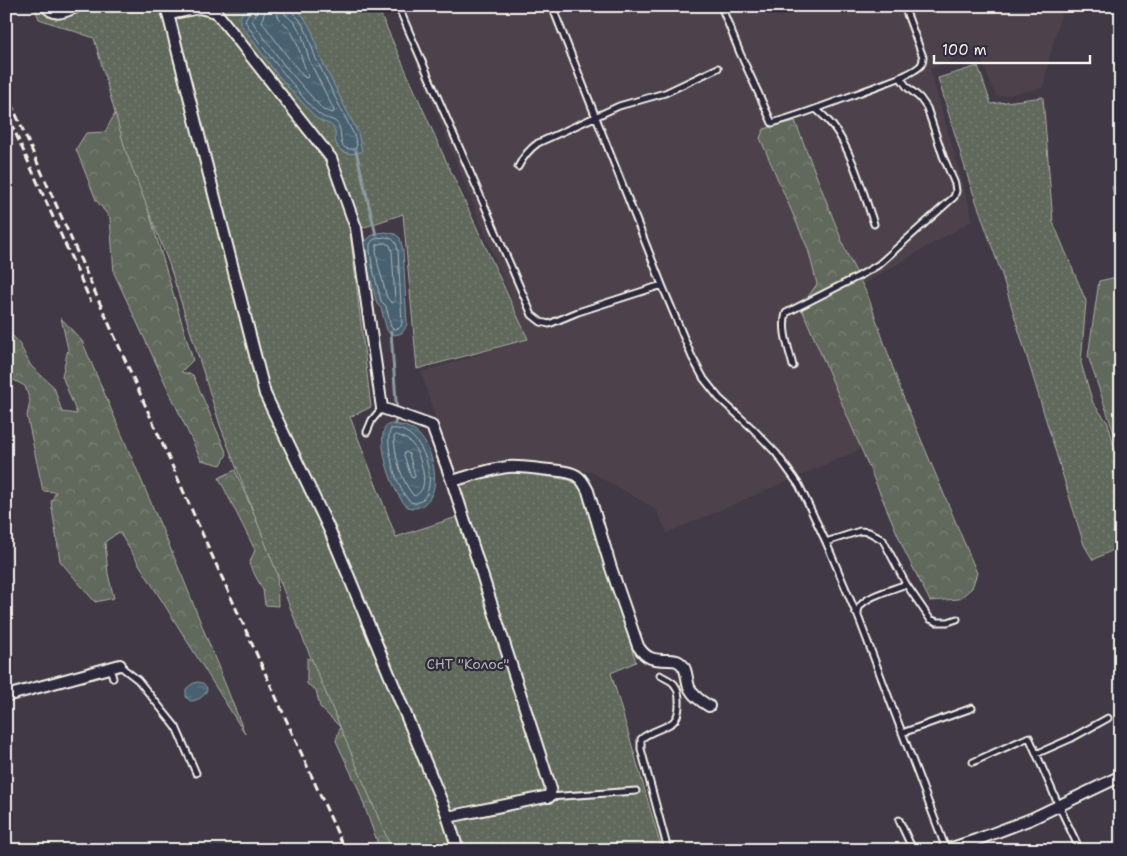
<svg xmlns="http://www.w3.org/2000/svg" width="1127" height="856" font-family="'Shantell Sans',sans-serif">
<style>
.built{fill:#4d434b}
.forest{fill:url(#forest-crowns);stroke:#aaada2}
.garden{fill:url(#garden-dots);stroke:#aaada2}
.water{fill:url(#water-ripples);stroke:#8d9ba0}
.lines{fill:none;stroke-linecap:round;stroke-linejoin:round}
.shore{stroke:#afb7b8;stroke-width:1}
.stream{stroke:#8d9ba0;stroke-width:3}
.service-casing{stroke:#f4f1e8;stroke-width:9}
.minor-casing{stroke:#f4f1e8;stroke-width:14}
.tertiary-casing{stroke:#f4f1e8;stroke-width:16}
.service{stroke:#2f2a3d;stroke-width:5}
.minor{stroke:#2f2a3d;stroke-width:10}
.tertiary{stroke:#2f2a3d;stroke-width:12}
.rail{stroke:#f4f1e8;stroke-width:3;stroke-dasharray:8 4;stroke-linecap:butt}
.labels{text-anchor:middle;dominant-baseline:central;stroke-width:4.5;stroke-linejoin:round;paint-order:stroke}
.park-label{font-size:14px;fill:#b2b4a9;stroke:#2f2a3d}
</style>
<defs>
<pattern id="forest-crowns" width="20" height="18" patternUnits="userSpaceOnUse" patternTransform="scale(1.25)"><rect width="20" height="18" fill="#61695c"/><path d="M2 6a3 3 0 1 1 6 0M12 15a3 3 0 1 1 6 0" fill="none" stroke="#787f73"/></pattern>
<pattern id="garden-dots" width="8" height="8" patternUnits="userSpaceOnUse" patternTransform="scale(1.25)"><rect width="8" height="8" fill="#61695c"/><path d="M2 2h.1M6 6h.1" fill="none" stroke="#787f73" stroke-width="1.8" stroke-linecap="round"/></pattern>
<pattern id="water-ripples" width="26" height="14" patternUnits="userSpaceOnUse" patternTransform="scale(1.25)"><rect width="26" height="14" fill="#486170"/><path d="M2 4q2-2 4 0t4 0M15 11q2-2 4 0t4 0" fill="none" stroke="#637884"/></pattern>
</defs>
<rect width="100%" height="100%" fill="#413945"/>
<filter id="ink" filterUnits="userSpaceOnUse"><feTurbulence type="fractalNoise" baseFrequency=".02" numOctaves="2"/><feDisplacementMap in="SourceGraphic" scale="10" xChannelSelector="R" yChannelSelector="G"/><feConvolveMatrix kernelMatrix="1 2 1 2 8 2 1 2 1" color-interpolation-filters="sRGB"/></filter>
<g filter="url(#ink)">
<path class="built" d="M 393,6 L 1063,6 L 1063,7 L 1052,47 L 1043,88 L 996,97 L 977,49 L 930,69 L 973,220 L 863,284 L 807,320 L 866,447 L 667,533 L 656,509 L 591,472 L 505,459 L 453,474 L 421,372 L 528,340 Z"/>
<path class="forest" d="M 118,108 L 193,360 L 181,372 L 193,375 L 227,454 L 221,465 L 201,460 L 114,273 L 110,218 L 96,200 L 76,149 L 86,133 L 105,132 Z
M 795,121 L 847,254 L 868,296 L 902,394 L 977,573 L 972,588 L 959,599 L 930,601 L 905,552 L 801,307 L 817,284 L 808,249 L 760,138 L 764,129 Z
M 1121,180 L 1121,230 L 1112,187 Z
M 1121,276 L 1121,454 L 1088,356 L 1099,281 Z
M 61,318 L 82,341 L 183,578 L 245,734 L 119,532 L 105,542 L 108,574 L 114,598 L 95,602 L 60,561 L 51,502 L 56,492 L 43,491 L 27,416 L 30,401 L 25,386 L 6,376 L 6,327 L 20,345 L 31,366 L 54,387 L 62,412 L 77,414 L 62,376 L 68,349 Z
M 235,470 L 277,568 L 278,606 L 265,605 L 263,590 L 249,564 L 255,550 L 219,478 Z
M 307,658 L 324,664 L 394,850 L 380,850 L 358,788 L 336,741 L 340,727 L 320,707 L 316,690 L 307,684 Z"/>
<path class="garden" d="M 34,6 L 377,6 L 442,152 L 528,339 L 417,369 L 403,214 L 350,232 L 371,407 L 350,417 L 396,537 L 466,514 L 458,486 L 497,474 L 512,471 L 569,480 L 580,486 L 636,662 L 611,673 L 662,850 L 392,850 L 293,615 L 220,425 L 169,264 L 126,152 L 94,38 L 39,19 Z
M 978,66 L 991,104 L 1043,97 L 1053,222 L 1086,301 L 1081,363 L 1093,403 L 1108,423 L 1121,470 L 1121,546 L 1093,560 L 1084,545 L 1002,275 L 969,181 L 938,78 Z"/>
<path class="water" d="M 250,6 L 291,6 L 297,10 L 304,17 L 312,31 L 320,57 L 358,133 L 362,151 C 354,156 339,154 336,143 C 334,137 337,132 333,127 C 330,123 321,122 316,118 L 276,73 L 240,23 C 239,16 244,10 250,6 Z
M 386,232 L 395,234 L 400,238 L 403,250 L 407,324 C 403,334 402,334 391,335 L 387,330 L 381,308 L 377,304 L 370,276 L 367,267 L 365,252 L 365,242 C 372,234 376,233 386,232 Z
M 395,424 C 402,425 410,427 416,432 C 431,443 440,480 431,496 C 429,500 426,502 423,505 C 419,508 413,509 408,507 C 394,498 376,442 385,428 C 387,424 391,424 395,424 Z
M 197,682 C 202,682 207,685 207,690 C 204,697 197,701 190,701 L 186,697 L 186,689 L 192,684 Z"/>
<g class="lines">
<path class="shore" d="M 252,6 C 252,12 246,15 245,21 C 257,41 272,59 286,76 C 297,89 306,103 319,114 C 324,119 331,118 336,122 C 346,131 333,151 355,149 L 357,145 L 354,135 L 316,59 L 307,33 L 300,20 L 291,11 L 289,6
M 258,6 L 257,13 L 252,20 L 254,24 L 284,65 L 298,81 L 323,110 L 333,113 L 334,110 L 310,62 L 302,35 L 295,23 L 285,14 L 283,6
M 266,6 C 266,12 262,17 262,22 L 290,60 L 304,77 L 307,78 L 308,75 C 301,60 299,43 290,30 C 283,20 276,20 276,6
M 386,237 C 395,239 396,242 398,251 L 402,323 C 401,328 399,329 393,329 L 391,327 L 386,306 L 381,301 L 372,265 L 370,251 L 370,244 L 373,240 L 378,238 Z
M 385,243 L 390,245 L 392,252 L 395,300 L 393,303 L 391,302 L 387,298 L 378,264 L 376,251 L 377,245 Z
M 391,429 C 426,424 443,497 416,503 C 400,506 382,440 391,429 Z
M 397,435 C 402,437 408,439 411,443 C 419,451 426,475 423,486 C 422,491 419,493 415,496 L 413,495 C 401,480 395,457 394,437 Z
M 406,452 L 409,454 L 415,476 L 414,478 L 411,477 L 404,455 Z"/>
<path class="stream" d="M 356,151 L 376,235
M 391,332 L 397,414 L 395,424"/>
<defs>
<path id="service" d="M 398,6 L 532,315 L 541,322 L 549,324 L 578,312 L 662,285
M 552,6 L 662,285 L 692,357 L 704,379 L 719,398 L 753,429 L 776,453 L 799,485 L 826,542 L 860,531 L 869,532 L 883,540 L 906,584 L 930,619 L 937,622 L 948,622 L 957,619
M 721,6 L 740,53 L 772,123 C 808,113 842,99 877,86 C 890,81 908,76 919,67 C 922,65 923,61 923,57 L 904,6
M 816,109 C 822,114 828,120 833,126 C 852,151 864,195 874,224
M 518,167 C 523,157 528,150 538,143 L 619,106 L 665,93 L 718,68
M 793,366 C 789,349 781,330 786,313 L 859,276 L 878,265 L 954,197 L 956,191 L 955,184 L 943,156 L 927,108 L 920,98 L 907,87 L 900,77
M 367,432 L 372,420 L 382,408
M 826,542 L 856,613
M 906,584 C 895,589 864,596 859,608 C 858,610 858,614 858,616 L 946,849
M 120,666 L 138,680 L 176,727 L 196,773
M 110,668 L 113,678
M 660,675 C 664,678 671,680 674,684 C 681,692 681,715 673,722 C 664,729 650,731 641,739 L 641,749 L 668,850
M 902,733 L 972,708
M 1036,754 L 1070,739 L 1108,718
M 973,762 L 1029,737 L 1059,806 L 1080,850
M 549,797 L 636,791
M 899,820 L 913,850"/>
<path id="minor" d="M 46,6 C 55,18 66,11 78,6
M 166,6 L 265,394 L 330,531 L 446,812 L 458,850
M 169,14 L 199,8 L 216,12 L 331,158 L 356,228 L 382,408 L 432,426 L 452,481 L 551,789 L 549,797 L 545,797 L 448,817
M 452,481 C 470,476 489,469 508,467 C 522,466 536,469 550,470 C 558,471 570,471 577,476 C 582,479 585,485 588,491 L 611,568 L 638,646 C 646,659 653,660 668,660 C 672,660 676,660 679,662 C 688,668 686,679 689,687 C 693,696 701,701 709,706
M 6,696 L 120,665
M 946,850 L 976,840 L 1031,819 L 1121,776"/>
<path id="tertiary" d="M 944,850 L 946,849"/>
</defs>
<use href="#service" class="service-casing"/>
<use href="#minor" class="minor-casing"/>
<use href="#tertiary" class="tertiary-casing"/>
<use href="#service" class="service"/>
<use href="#minor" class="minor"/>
<use href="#tertiary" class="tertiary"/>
<path class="rail" d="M 6,92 L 206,542 L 345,850
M 6,112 L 91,302"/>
</g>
</g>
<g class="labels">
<g class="park-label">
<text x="468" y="664">СНТ "Колос"</text>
</g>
</g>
<rect width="1127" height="856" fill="none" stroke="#2f2a3d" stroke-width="25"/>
<rect x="12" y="12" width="1102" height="831" fill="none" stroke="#f4f1e8" stroke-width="2" filter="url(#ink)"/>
<path d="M934 55v8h156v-8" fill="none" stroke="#f4f1e8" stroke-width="2.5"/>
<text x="942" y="55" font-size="15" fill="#f4f1e8" stroke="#2f2a3d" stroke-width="4" paint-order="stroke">100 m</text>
</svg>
